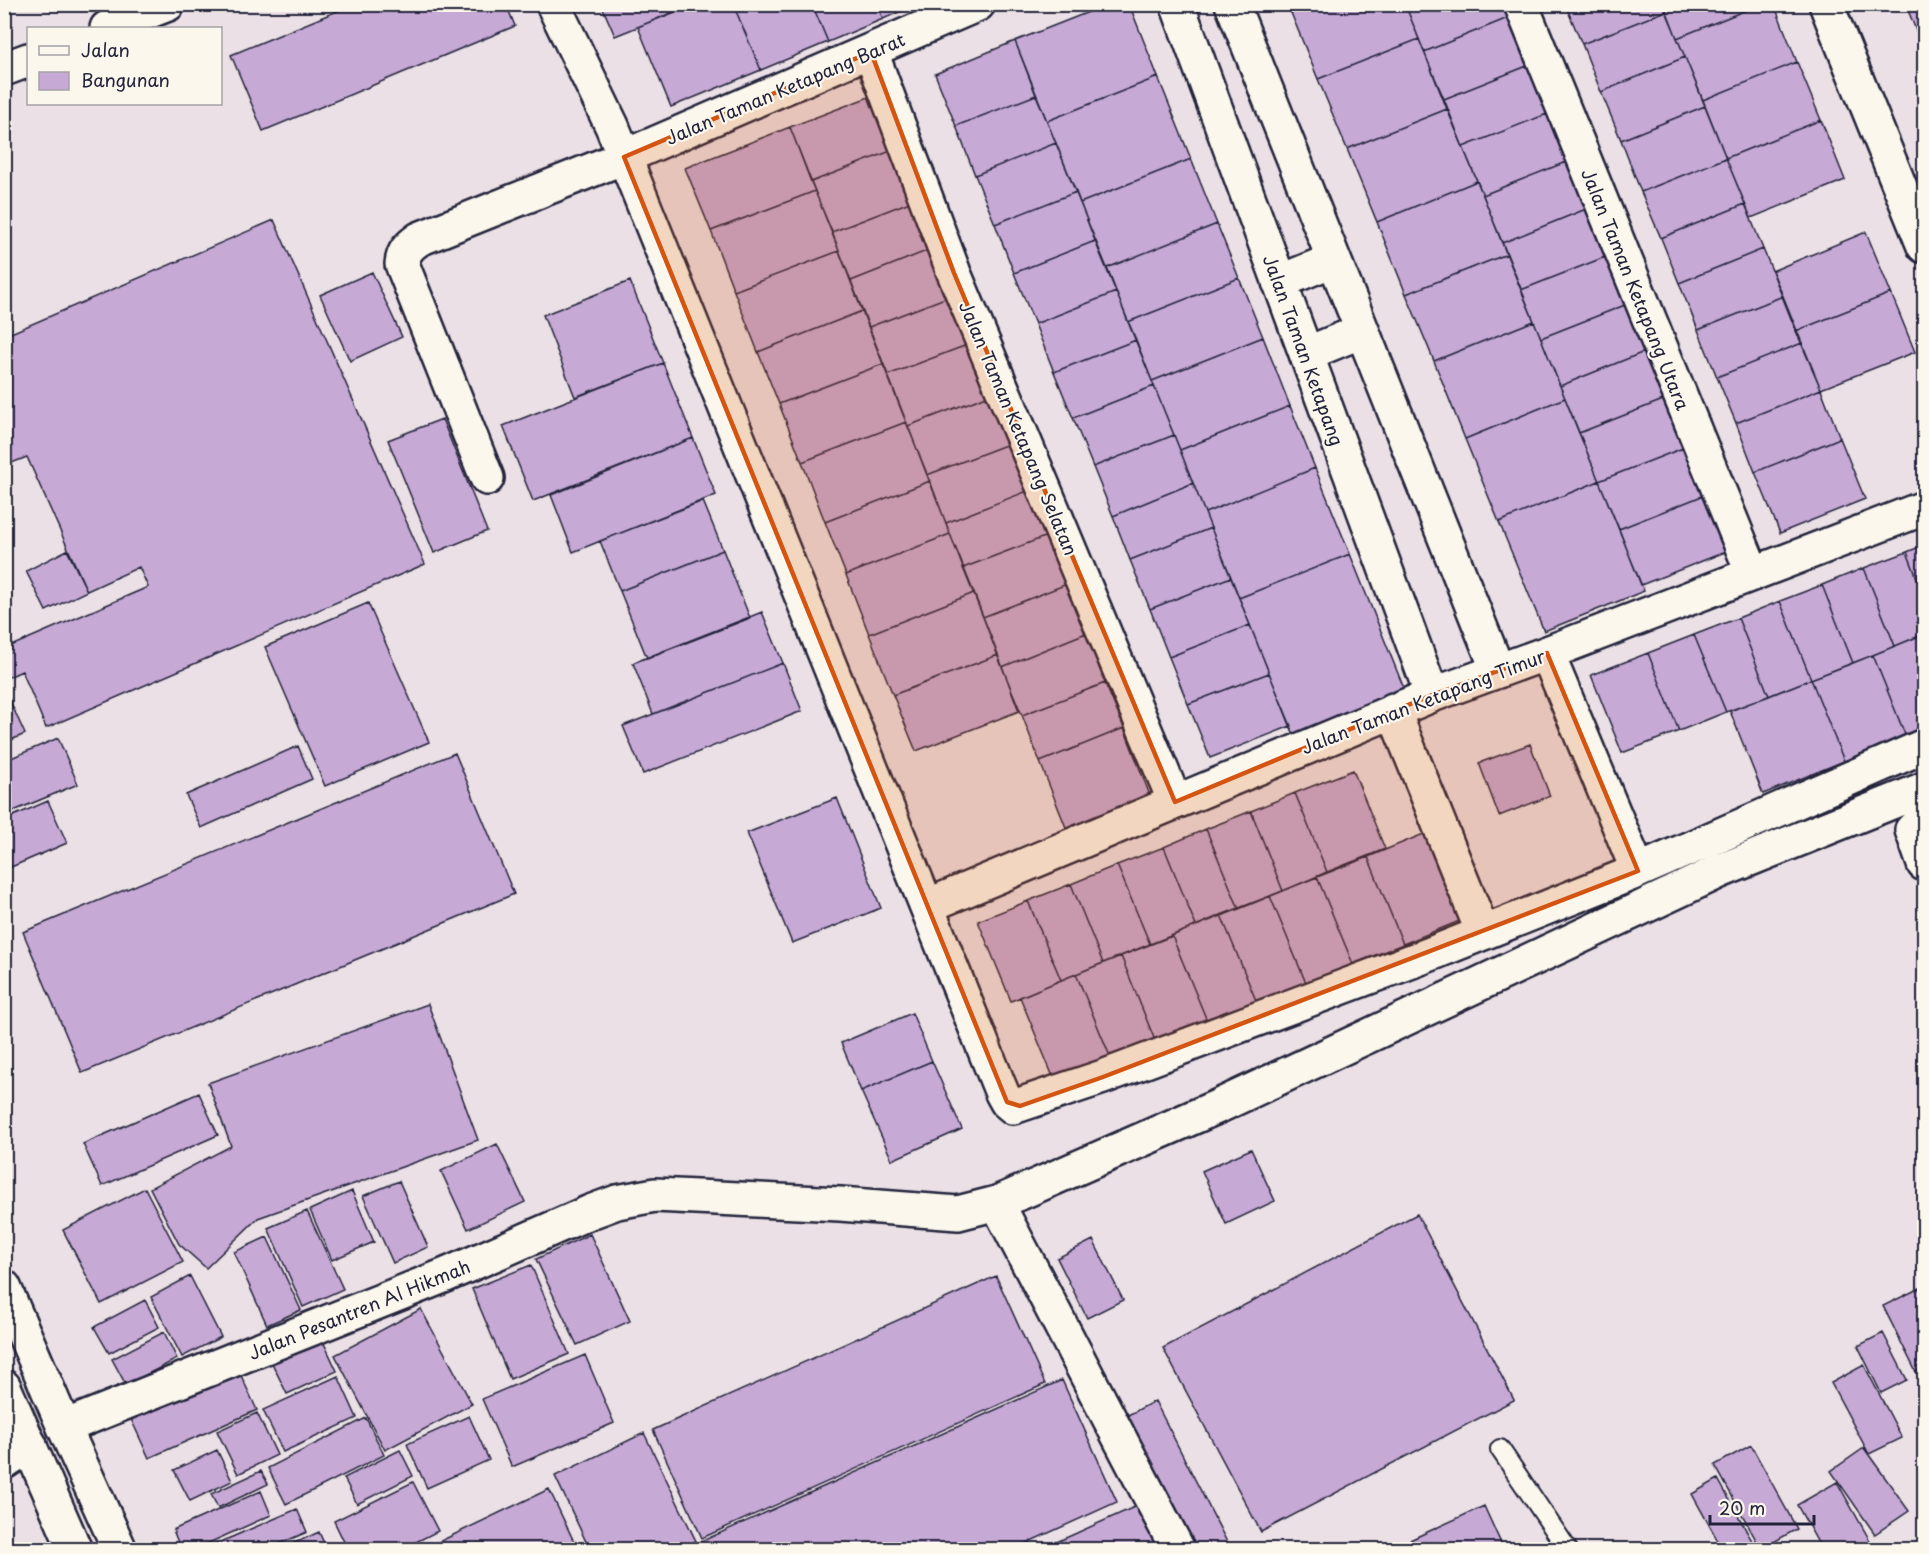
<svg xmlns="http://www.w3.org/2000/svg" width="1929" height="1554" font-family="'Playpen Sans',sans-serif">
<style>
.building{fill:#c6a9d5;stroke:#22223b;stroke-width:1.5}
.lines{fill:none;stroke-linecap:round;stroke-linejoin:round}
.lane-casing{stroke:#22223b;stroke-width:22}
.street-casing{stroke:#22223b;stroke-width:38}
.secondary-casing{stroke:#22223b;stroke-width:38}
.primary-casing{stroke:#22223b;stroke-width:38}
.lane{stroke:#fbf7ec;stroke-width:18}
.street{stroke:#fbf7ec;stroke-width:33}
.secondary{stroke:#fbf7ec;stroke-width:33}
.primary{stroke:#fbf7ec;stroke-width:33}
.marked{fill:#d45411;fill-opacity:0.2;stroke:#d45411;stroke-width:4.5;stroke-linejoin:round}
.labels{text-anchor:middle;dominant-baseline:central;stroke-width:4.5;stroke-linejoin:round;paint-order:stroke}
.street-label{font-size:18px;fill:#22223b;stroke:#fbf7ec}
</style>
<rect width="100%" height="100%" fill="#ebe0e5"/>
<filter id="ink" filterUnits="userSpaceOnUse"><feTurbulence type="fractalNoise" baseFrequency=".0167" numOctaves="2"/><feDisplacementMap in="SourceGraphic" scale="12" xChannelSelector="R" yChannelSelector="G"/><feConvolveMatrix kernelMatrix="1 2 1 2 8 2 1 2 1" color-interpolation-filters="sRGB"/></filter>
<g filter="url(#ink)">
<path class="building" d="M 354,4 L 506,4 L 515,26 L 263,131 L 231,55 Z
M 601,4 L 677,4 L 680,10 L 615,36 Z
M 692,4 L 733,4 L 761,70 L 671,107 L 638,27 Z
M 733,4 L 812,4 L 828,42 L 761,70 Z
M 812,4 L 877,4 L 883,19 L 828,42 Z
M 877,4 L 918,4 L 883,19 Z
M 1109,4 L 1129,4 L 1158,77 L 1047,121 L 1015,41 Z
M 1298,4 L 1405,4 L 1419,39 L 1318,79 L 1289,8 Z
M 1405,4 L 1502,4 L 1508,18 L 1424,52 Z
M 1565,4 L 1664,4 L 1666,11 L 1582,44 Z
M 1664,4 L 1761,4 L 1677,38 Z
M 1761,4 L 1774,4 L 1797,62 L 1703,100 L 1677,38 Z
M 1924,4 L 1924,51 L 1906,5 Z
M 1666,11 L 1685,57 L 1601,92 L 1582,44 Z
M 1508,18 L 1527,66 L 1444,99 L 1424,52 Z
M 1419,39 L 1447,109 L 1347,149 L 1318,79 Z
M 1015,41 L 1036,95 L 956,126 L 935,74 Z
M 1685,57 L 1705,106 L 1621,140 L 1601,92 Z
M 1797,62 L 1821,120 L 1726,158 L 1703,100 Z
M 1527,66 L 1547,114 L 1463,147 L 1444,99 Z
M 1158,77 L 1191,159 L 1080,203 L 1047,121 Z
M 874,95 L 896,149 L 811,182 L 790,127 Z
M 1036,95 L 1056,143 L 975,175 L 956,126 Z
M 1705,106 L 1726,158 L 1641,192 L 1621,140 Z
M 1447,109 L 1477,181 L 1377,222 L 1347,149 Z
M 1547,114 L 1566,162 L 1483,195 L 1463,147 Z
M 1821,120 L 1845,180 L 1751,218 L 1726,158 Z
M 790,127 L 815,191 L 711,231 L 685,168 Z
M 1056,143 L 1076,192 L 995,224 L 975,175 Z
M 896,149 L 915,200 L 832,232 L 811,182 Z
M 1726,158 L 1745,204 L 1661,238 L 1641,192 Z
M 1191,159 L 1217,224 L 1107,268 L 1080,203 Z
M 1566,162 L 1586,209 L 1502,243 L 1483,195 Z
M 1477,181 L 1507,254 L 1406,294 L 1377,222 Z
M 815,191 L 839,251 L 734,291 L 711,231 Z
M 1076,192 L 1095,241 L 1014,273 L 995,224 Z
M 915,200 L 934,248 L 851,281 L 832,232 Z
M 1745,204 L 1763,249 L 1679,283 L 1661,238 Z
M 1586,209 L 1605,257 L 1521,290 L 1502,243 Z
M 274,220 L 425,564 L 46,728 L 22,671 L 4,679 L 4,649 L 148,587 L 139,567 L 87,591 L 27,457 L 4,466 L 4,336 Z
M 1217,224 L 1239,278 L 1128,322 L 1107,268 Z
M 1866,232 L 1891,293 L 1796,331 L 1772,271 Z
M 1095,241 L 1116,292 L 1035,324 L 1014,273 Z
M 934,248 L 953,295 L 869,327 L 851,281 Z
M 1763,249 L 1783,296 L 1698,330 L 1679,283 Z
M 839,251 L 862,311 L 758,352 L 734,291 Z
M 1507,254 L 1534,321 L 1434,361 L 1406,294 Z
M 1605,257 L 1625,305 L 1541,338 L 1521,290 Z
M 372,272 L 402,337 L 350,361 L 320,295 Z
M 1239,278 L 1263,337 L 1152,381 L 1128,322 Z
M 630,281 L 663,363 L 575,397 L 543,315 Z
M 1116,292 L 1136,340 L 1054,372 L 1035,324 Z
M 1891,293 L 1915,352 L 1821,389 L 1796,331 Z
M 953,295 L 972,343 L 888,375 L 869,327 Z
M 1783,296 L 1802,343 L 1717,377 L 1698,330 Z
M 1625,305 L 1644,352 L 1560,386 L 1541,338 Z
M 862,311 L 883,364 L 779,404 L 758,352 Z
M 1534,321 L 1565,398 L 1465,439 L 1434,361 Z
M 1263,337 L 1290,406 L 1180,450 L 1152,381 Z
M 1136,340 L 1154,386 L 1073,418 L 1054,372 Z
M 972,343 L 992,394 L 908,426 L 888,375 Z
M 1802,343 L 1821,389 L 1736,423 L 1717,377 Z
M 1644,352 L 1663,400 L 1579,433 L 1560,386 Z
M 663,363 L 693,438 L 533,501 L 503,426 Z
M 883,364 L 906,422 L 802,462 L 779,404 Z
M 1154,386 L 1174,435 L 1093,467 L 1073,418 Z
M 1821,389 L 1840,438 L 1755,472 L 1736,423 Z
M 992,394 L 1011,443 L 927,475 L 908,426 Z
M 1565,398 L 1599,481 L 1499,522 L 1465,439 Z
M 1663,400 L 1683,448 L 1599,481 L 1579,433 Z
M 1290,406 L 1315,468 L 1205,513 L 1180,450 Z
M 442,419 L 487,531 L 434,553 L 388,440 Z
M 906,422 L 930,481 L 825,522 L 802,462 Z
M 1174,435 L 1193,483 L 1113,516 L 1093,467 Z
M 693,438 L 716,495 L 573,552 L 551,495 Z
M 1840,438 L 1865,499 L 1780,533 L 1755,472 Z
M 1011,443 L 1030,490 L 946,523 L 927,475 Z
M 1683,448 L 1702,496 L 1619,529 L 1599,481 Z
M 1315,468 L 1350,554 L 1239,598 L 1205,513 Z
M 930,481 L 950,534 L 846,575 L 825,522 Z
M 1599,481 L 1644,591 L 1544,631 L 1499,522 Z
M 1193,483 L 1211,528 L 1130,560 L 1113,516 Z
M 1030,490 L 1047,536 L 963,568 L 946,523 Z
M 1702,496 L 1725,552 L 1641,585 L 1619,529 Z
M 703,501 L 723,550 L 620,591 L 600,541 Z
M 1211,528 L 1231,577 L 1150,609 L 1130,560 Z
M 950,534 L 974,593 L 869,634 L 846,575 Z
M 1047,536 L 1067,584 L 983,617 L 963,568 Z
M 1924,545 L 1924,596 L 1907,552 Z
M 67,550 L 87,591 L 46,611 L 26,571 Z
M 723,550 L 750,618 L 647,658 L 620,591 Z
M 1907,552 L 1924,596 L 1924,634 L 1895,646 L 1864,568 Z
M 1350,554 L 1405,691 L 1294,735 L 1239,598 Z
M 1864,568 L 1895,646 L 1853,663 L 1822,585 Z
M 1231,577 L 1250,625 L 1169,657 L 1150,609 Z
M 1067,584 L 1086,633 L 1002,667 L 983,617 Z
M 1822,585 L 1853,663 L 1811,679 L 1780,601 Z
M 974,593 L 998,655 L 893,695 L 869,634 Z
M 1780,601 L 1811,679 L 1769,696 L 1738,618 Z
M 368,603 L 429,742 L 325,786 L 265,647 Z
M 762,612 L 783,663 L 653,714 L 633,663 Z
M 1738,618 L 1769,696 L 1726,712 L 1694,635 Z
M 1250,625 L 1269,673 L 1188,704 L 1169,657 Z
M 1086,633 L 1105,683 L 1022,715 L 1002,667 Z
M 1694,635 L 1726,712 L 1679,731 L 1648,653 Z
M 1922,635 L 1924,641 L 1924,730 L 1906,737 L 1873,655 Z
M 1648,653 L 1679,731 L 1622,753 L 1591,675 Z
M 998,655 L 1019,711 L 916,751 L 893,695 Z
M 1873,655 L 1906,737 L 1844,761 L 1811,679 Z
M 783,663 L 802,711 L 643,774 L 623,726 Z
M 1269,673 L 1291,726 L 1210,758 L 1188,704 Z
M 1811,679 L 1844,761 L 1763,794 L 1730,711 Z
M 1105,683 L 1124,728 L 1040,762 L 1022,715 Z
M 4,688 L 25,734 L 4,743 Z
M 1124,728 L 1151,798 L 1067,830 L 1040,762 Z
M 58,738 L 78,784 L 4,815 L 4,761 Z
M 1530,744 L 1550,796 L 1499,816 L 1479,763 Z
M 298,746 L 312,779 L 201,828 L 186,795 Z
M 455,753 L 514,894 L 82,1073 L 23,932 Z
M 1353,770 L 1385,849 L 1327,872 L 1295,793 Z
M 1295,793 L 1327,872 L 1283,891 L 1251,811 Z
M 837,798 L 881,908 L 792,943 L 747,833 Z
M 48,801 L 67,843 L 4,870 L 4,820 Z
M 1251,811 L 1283,891 L 1239,909 L 1206,829 Z
M 1206,829 L 1239,909 L 1196,926 L 1164,847 Z
M 1426,833 L 1462,920 L 1403,944 L 1368,857 Z
M 1164,847 L 1196,926 L 1150,944 L 1117,865 Z
M 1368,857 L 1403,944 L 1353,964 L 1317,877 Z
M 1117,865 L 1150,944 L 1103,963 L 1071,884 Z
M 1317,877 L 1353,964 L 1306,983 L 1270,896 Z
M 1071,884 L 1103,963 L 1061,980 L 1028,901 Z
M 1270,896 L 1306,983 L 1257,1003 L 1221,915 Z
M 1028,901 L 1061,980 L 1011,1001 L 978,921 Z
M 1221,915 L 1257,1003 L 1208,1023 L 1172,936 Z
M 1172,936 L 1208,1023 L 1156,1043 L 1121,956 Z
M 1121,956 L 1156,1043 L 1112,1061 L 1076,974 Z
M 1076,974 L 1112,1061 L 1056,1084 L 1020,997 Z
M 428,1004 L 478,1140 L 258,1218 L 206,1268 L 179,1244 L 150,1188 L 231,1146 L 208,1083 Z
M 912,1013 L 932,1061 L 861,1091 L 841,1043 Z
M 932,1061 L 962,1129 L 892,1160 L 861,1091 Z
M 199,1093 L 218,1135 L 102,1186 L 83,1144 Z
M 1924,1128 L 1924,1146 L 1918,1131 Z
M 497,1144 L 525,1202 L 468,1229 L 441,1171 Z
M 1251,1149 L 1275,1201 L 1226,1224 L 1202,1171 Z
M 399,1181 L 428,1247 L 393,1263 L 363,1196 Z
M 145,1188 L 183,1262 L 101,1304 L 63,1230 Z
M 352,1191 L 374,1242 L 332,1260 L 310,1210 Z
M 307,1211 L 343,1289 L 303,1307 L 268,1228 Z
M 1417,1214 L 1514,1400 L 1261,1532 L 1163,1348 Z
M 590,1234 L 630,1321 L 577,1345 L 536,1259 Z
M 267,1237 L 301,1310 L 267,1325 L 234,1252 Z
M 1093,1240 L 1123,1300 L 1087,1318 L 1057,1258 Z
M 531,1265 L 569,1354 L 510,1379 L 472,1289 Z
M 190,1276 L 221,1337 L 182,1357 L 151,1297 Z
M 996,1276 L 1045,1384 L 702,1538 L 653,1430 Z
M 1924,1286 L 1924,1368 L 1916,1372 L 1883,1306 Z
M 145,1300 L 159,1327 L 109,1353 L 94,1327 Z
M 421,1309 L 472,1404 L 385,1450 L 335,1355 Z
M 164,1332 L 177,1359 L 126,1385 L 112,1359 Z
M 1883,1333 L 1907,1380 L 1881,1393 L 1858,1346 Z
M 322,1339 L 337,1371 L 287,1394 L 272,1363 Z
M 585,1355 L 614,1423 L 512,1467 L 482,1399 Z
M 1864,1365 L 1902,1438 L 1869,1454 L 1831,1383 Z
M 238,1369 L 257,1410 L 149,1458 L 130,1417 Z
M 338,1376 L 357,1418 L 283,1452 L 263,1410 Z
M 1062,1380 L 1117,1502 L 1011,1550 L 693,1550 L 691,1546 Z
M 1155,1401 L 1231,1550 L 1192,1550 L 1124,1417 Z
M 257,1413 L 277,1455 L 238,1474 L 217,1431 Z
M 469,1416 L 489,1460 L 427,1488 L 407,1444 Z
M 366,1418 L 384,1455 L 286,1504 L 268,1468 Z
M 644,1433 L 696,1541 L 678,1550 L 590,1550 L 555,1476 Z
M 1751,1445 L 1797,1529 L 1761,1549 L 1715,1465 Z
M 1864,1448 L 1909,1511 L 1875,1534 L 1831,1471 Z
M 217,1450 L 232,1481 L 190,1501 L 174,1470 Z
M 400,1450 L 413,1476 L 357,1504 L 344,1478 Z
M 261,1471 L 268,1484 L 218,1508 L 211,1494 Z
M 1718,1479 L 1757,1550 L 1723,1550 L 1692,1494 Z
M 413,1482 L 438,1531 L 400,1550 L 348,1550 L 334,1521 Z
M 1837,1482 L 1873,1546 L 1868,1550 L 1822,1550 L 1797,1505 Z
M 549,1489 L 578,1550 L 422,1550 Z
M 261,1491 L 271,1515 L 193,1550 L 181,1550 L 173,1530 Z
M 1141,1504 L 1162,1550 L 1039,1550 Z
M 1484,1506 L 1504,1550 L 1414,1550 L 1410,1540 Z
M 297,1509 L 307,1532 L 265,1550 L 202,1550 Z
M 319,1532 L 327,1550 L 279,1550 Z"/>
<g class="lines">
<defs>
<path id="lane" d="M 1500,1449 L 1568,1550"/>
<path id="street" d="M 553,4 L 612,126 L 1002,1093 L 1007,1102 L 1013,1107 L 1103,1077 L 1428,955 L 1638,871 L 1924,746
M 1177,4 L 1432,695
M 1232,4 L 1498,671
M 1521,4 L 1753,574
M 1826,4 L 1924,246
M 107,28 L 168,4
M 871,52 L 954,273 L 1175,802
M 4,69 L 28,60
M 1279,282 L 1333,260
M 1306,354 L 1362,331
M 487,478 L 402,264 C 403,252 409,246 419,239 L 624,157 L 978,4
M 1547,653 L 1638,871
M 1393,710 L 1483,933
M 1924,818 L 1912,830 L 1924,864
M 927,906 L 1432,695 L 1547,653 L 1924,508
M 997,1203 L 1178,1550
M 64,1427 L 446,1275 L 590,1212 L 617,1202 L 655,1195 L 840,1204 L 958,1213 L 997,1203 L 1219,1106 L 1720,871 L 1924,789"/>
<path id="secondary" d="M 4,1462 L 30,1445"/>
<path id="primary" d="M 4,1287 L 64,1427 L 120,1550
M 4,1387 L 75,1550"/>
</defs>
<use href="#lane" class="lane-casing"/>
<use href="#street" class="street-casing"/>
<use href="#secondary" class="secondary-casing"/>
<use href="#primary" class="primary-casing"/>
<use href="#lane" class="lane"/>
<use href="#street" class="street"/>
<use href="#secondary" class="secondary"/>
<use href="#primary" class="primary"/>
</g>
</g>
<path class="marked" d="M 871,52 L 954,273 L 1175,802 L 1432,695 L 1547,653 L 1638,871 L 1103,1077 L 1020,1106 L 1007,1102 L 624,157 Z"/>
<g class="labels">
<g class="street-label">
<text transform="translate(785 88) rotate(-23)">Jalan Taman Ketapang Barat</text>
<text transform="translate(1636 289) rotate(68)">Jalan Taman Ketapang Utara</text>
<text transform="translate(1304 350) rotate(70)">Jalan Taman Ketapang</text>
<text transform="translate(1019 428) rotate(67)">Jalan Taman Ketapang Selatan</text>
<text transform="translate(1423 701) rotate(-21)">Jalan Taman Ketapang Timur</text>
<text transform="translate(359 1309) rotate(-22)">Jalan Pesantren Al Hikmah</text>
</g>
</g>
<rect width="1929" height="1554" fill="none" stroke="#fbf7ec" stroke-width="24"/>
<rect x="12" y="12" width="1905" height="1530" fill="none" stroke="#22223b" stroke-width="2" filter="url(#ink)"/>
<rect x="27" y="27" width="195" height="78" fill="#fbf7ec" stroke="#a4a2a5" stroke-width="1.5"/>
<rect x="39" y="46" width="30" height="9" fill="#fbf7ec" stroke="#a4a2a5" stroke-width="1.5"/>
<text x="81" y="57" font-size="18" fill="#22223b">Jalan</text>
<rect x="39" y="72" width="30" height="18" fill="#c6a9d5" stroke="#a4a2a5" stroke-width="1.5"/>
<text x="81" y="87" font-size="18" fill="#22223b">Bangunan</text>
<path d="M1710 1515v9h104v-9" fill="none" stroke="#22223b" stroke-width="3"/>
<text x="1719" y="1515" font-size="18" fill="#22223b" stroke="#fbf7ec" stroke-width="4.5" paint-order="stroke">20 m</text>
</svg>
